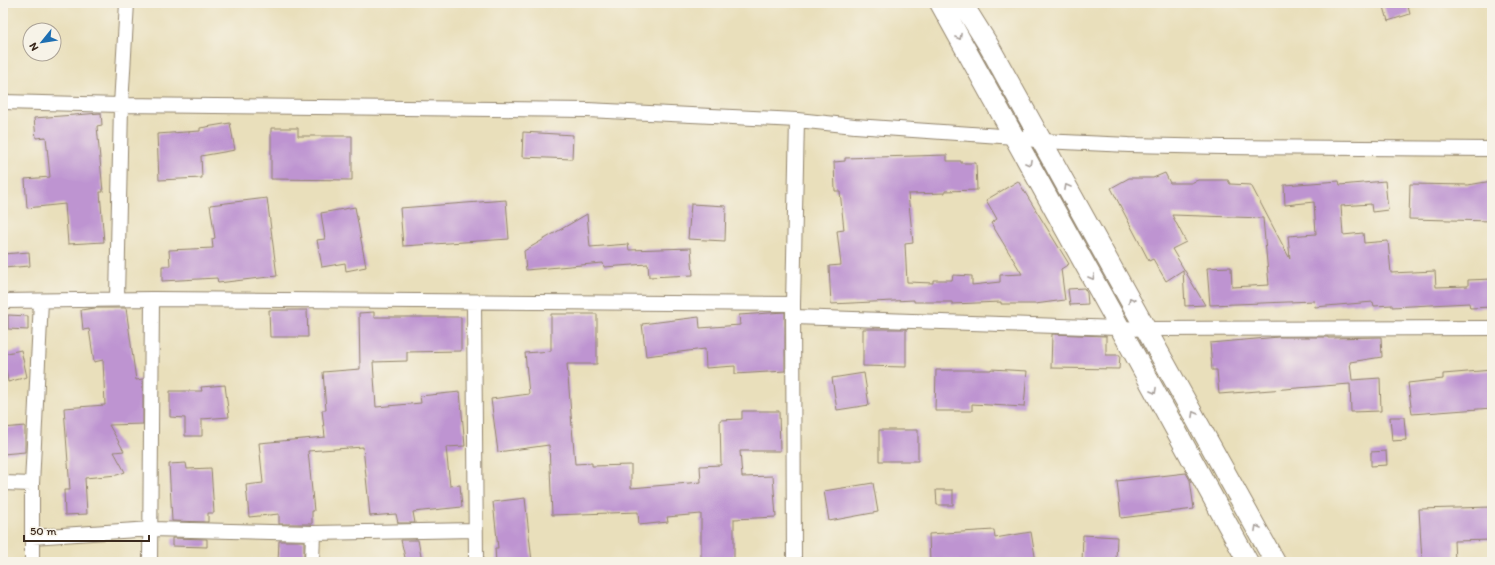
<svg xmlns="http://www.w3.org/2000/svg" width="1495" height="565" font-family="Itim,sans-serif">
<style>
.building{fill:#be94d1}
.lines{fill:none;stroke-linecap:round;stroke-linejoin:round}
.street-casing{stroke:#92846c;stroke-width:16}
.secondary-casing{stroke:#92846c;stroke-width:22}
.street{stroke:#fff;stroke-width:14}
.secondary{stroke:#fff;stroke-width:20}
.oneway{stroke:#a79f9a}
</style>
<rect width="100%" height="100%" fill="#f7f3e8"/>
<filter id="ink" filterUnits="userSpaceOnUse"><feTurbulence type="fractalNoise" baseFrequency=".025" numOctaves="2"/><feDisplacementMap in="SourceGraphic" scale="8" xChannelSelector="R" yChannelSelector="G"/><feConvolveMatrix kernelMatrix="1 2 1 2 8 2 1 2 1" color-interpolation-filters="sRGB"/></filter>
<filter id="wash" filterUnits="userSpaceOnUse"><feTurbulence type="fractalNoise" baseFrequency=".012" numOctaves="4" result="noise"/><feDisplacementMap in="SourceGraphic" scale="16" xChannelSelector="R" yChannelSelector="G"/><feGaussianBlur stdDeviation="0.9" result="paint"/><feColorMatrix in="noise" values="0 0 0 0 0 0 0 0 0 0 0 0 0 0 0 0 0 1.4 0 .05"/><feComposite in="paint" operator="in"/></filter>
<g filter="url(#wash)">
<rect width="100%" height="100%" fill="#e9dfbb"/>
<g id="blocks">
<path class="building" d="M 1383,3 L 1407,3 L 1410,14 L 1388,21 Z
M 101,113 L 102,125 L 97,126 L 103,192 L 100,192 L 104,242 L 68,244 L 65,204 L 27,208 L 25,179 L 50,177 L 46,137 L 36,138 L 34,118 Z
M 230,123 L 235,150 L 201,156 L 202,178 L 159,180 L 157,134 L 200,131 L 200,128 Z
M 271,128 L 298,128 L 298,136 L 352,136 L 352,180 L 271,179 Z
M 523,132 L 573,135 L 572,159 L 522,157 Z
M 947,155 L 947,161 L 961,161 L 961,163 L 976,163 L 977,190 L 945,191 L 945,193 L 908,194 L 913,243 L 905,244 L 907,282 L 933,283 L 933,280 L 952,280 L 953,275 L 972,276 L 972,285 L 1000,282 L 1000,275 L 1022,274 L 991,223 L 997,219 L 986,200 L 1018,181 L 1069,264 L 1061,269 L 1065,300 L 1035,304 L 1001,304 L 1001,302 L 952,304 L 952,302 L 914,302 L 914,300 L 831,304 L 829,266 L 841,265 L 837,231 L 844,230 L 840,191 L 835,191 L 834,162 L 845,161 L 845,158 Z
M 1165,173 L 1170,183 L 1191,183 L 1198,180 L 1228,180 L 1230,184 L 1251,185 L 1290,259 L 1288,236 L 1316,234 L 1314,202 L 1285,205 L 1284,185 L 1339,181 L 1340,185 L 1385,181 L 1388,210 L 1372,212 L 1371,204 L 1341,206 L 1343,235 L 1363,233 L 1364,243 L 1388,241 L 1391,273 L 1435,271 L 1436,287 L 1468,286 L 1468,280 L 1492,279 L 1492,307 L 1470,308 L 1469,303 L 1392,307 L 1392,305 L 1374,306 L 1373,302 L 1315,307 L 1314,301 L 1210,305 L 1207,268 L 1231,267 L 1232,287 L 1269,285 L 1263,218 L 1172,215 L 1186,242 L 1172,249 L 1205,305 L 1185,306 L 1183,270 L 1166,281 L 1153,259 L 1149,261 L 1111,188 L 1129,178 L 1153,178 Z
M 1492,181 L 1492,221 L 1409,219 L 1410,184 L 1468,185 Z
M 267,198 L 277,276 L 218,283 L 217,278 L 162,281 L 162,266 L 170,266 L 169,250 L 213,248 L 212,239 L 215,238 L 210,205 Z
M 506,200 L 509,239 L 403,246 L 400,208 Z
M 691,204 L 726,206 L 725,241 L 688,239 Z
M 355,207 L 366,267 L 346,271 L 345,263 L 322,267 L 317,240 L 325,239 L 321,213 Z
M 587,214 L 590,247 L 628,244 L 629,250 L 691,248 L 693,275 L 649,277 L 648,264 L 604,267 L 603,263 L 526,270 L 524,251 Z
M 29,252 L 30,266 L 3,268 L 3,254 Z
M 1084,288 L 1087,293 L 1088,304 L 1070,305 L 1068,289 Z
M 95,308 L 126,308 L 136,380 L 143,379 L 143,424 L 109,425 L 124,451 L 114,452 L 125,472 L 117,475 L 85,478 L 87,514 L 65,515 L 64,490 L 70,490 L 64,408 L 105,405 L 103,360 L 94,362 L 89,329 L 83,330 L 81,310 Z
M 269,310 L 307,310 L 308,337 L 270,337 Z
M 374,312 L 374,317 L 461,317 L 461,351 L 407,352 L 407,361 L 373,362 L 376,407 L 421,403 L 420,396 L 460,392 L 465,446 L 446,447 L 450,486 L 460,485 L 462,507 L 413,512 L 415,523 L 398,523 L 396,514 L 370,516 L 363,447 L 308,451 L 314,511 L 312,511 L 312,524 L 279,524 L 279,514 L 249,517 L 246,485 L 263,483 L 259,443 L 325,437 L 322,410 L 326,410 L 323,372 L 360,369 L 359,313 Z
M 785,312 L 785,371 L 735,374 L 735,366 L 706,368 L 705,349 L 646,356 L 642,324 L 699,317 L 700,328 L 740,325 L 739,315 Z
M 551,314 L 597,314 L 597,364 L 567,364 L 575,464 L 592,463 L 592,466 L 631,465 L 631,488 L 701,482 L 700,466 L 721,465 L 720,420 L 742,419 L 742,411 L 779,411 L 780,451 L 740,451 L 742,477 L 773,476 L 776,517 L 734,519 L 734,562 L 701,562 L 701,514 L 667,517 L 668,522 L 639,525 L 638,512 L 552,515 L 549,445 L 498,452 L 491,399 L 529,394 L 525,353 L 551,351 Z
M 8,315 L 28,316 L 28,330 L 8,329 Z
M 863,329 L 906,329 L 906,367 L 863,366 Z
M 1052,334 L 1106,336 L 1106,355 L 1120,355 L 1119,369 L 1051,368 Z
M 1279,337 L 1328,337 L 1328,338 L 1381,337 L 1382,357 L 1350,362 L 1352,380 L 1380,378 L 1381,411 L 1351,412 L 1350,384 L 1219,394 L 1217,370 L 1212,370 L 1210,343 Z
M 21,350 L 27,377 L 8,382 L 6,370 L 3,371 L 3,354 Z
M 991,369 L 1027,371 L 1024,407 L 972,404 L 972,411 L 935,411 L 936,370 L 991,370 Z
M 1492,370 L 1492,408 L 1412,414 L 1408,383 L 1443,379 L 1443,374 Z
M 864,373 L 869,405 L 837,410 L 832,378 Z
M 225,385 L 229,417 L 202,419 L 202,436 L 185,436 L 185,418 L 170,417 L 170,391 L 202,391 L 201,387 Z
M 1390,417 L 1404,417 L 1406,440 L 1392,441 Z
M 25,426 L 25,452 L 3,454 L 3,428 Z
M 879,430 L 918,430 L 918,461 L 879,461 Z
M 1386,451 L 1387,465 L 1371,466 L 1371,452 Z
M 186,463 L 187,469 L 211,468 L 214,513 L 208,513 L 208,522 L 172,521 L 169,464 Z
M 1186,473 L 1190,480 L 1194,509 L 1121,518 L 1117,481 Z
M 873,483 L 878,512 L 829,521 L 824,491 Z
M 936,490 L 953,490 L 953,505 L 937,505 Z
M 525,498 L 532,562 L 496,562 L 495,548 L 498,548 L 493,502 Z
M 1492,507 L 1492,540 L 1454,541 L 1455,562 L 1422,562 L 1419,509 Z
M 994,530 L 995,538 L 1031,532 L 1036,562 L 930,562 L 929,534 Z
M 1083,535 L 1117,537 L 1116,562 L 1082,562 Z
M 172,538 L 207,539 L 207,547 L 172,546 Z
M 401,540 L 418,540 L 422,562 L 406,562 Z
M 279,541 L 304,541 L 304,562 L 278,562 Z"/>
</g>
</g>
<g filter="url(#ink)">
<use href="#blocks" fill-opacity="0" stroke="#92846c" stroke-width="1"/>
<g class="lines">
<defs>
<path id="street" d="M 3,102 L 121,105 L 587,110 L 797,120 L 855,126 L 1015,137 L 1042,141 L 1129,145 L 1222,147 L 1492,149
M 117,299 L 121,105 L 127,3
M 3,301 L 152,299 L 793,304
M 474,302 L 476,562
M 794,317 L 1147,329 L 1492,328
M 3,483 L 32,484
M 32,537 L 151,529 L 313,533 L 475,530
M 32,562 L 32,484 L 41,301
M 150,562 L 152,299
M 312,562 L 313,533
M 794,562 L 793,304 L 797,120"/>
<path id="secondary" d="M 940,3 L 1120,328 L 1248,562
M 962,3 L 989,46 L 1275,562"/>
</defs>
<use href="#street" class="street-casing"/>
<use href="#secondary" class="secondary-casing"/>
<use href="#street" class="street"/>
<use href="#secondary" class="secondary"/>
</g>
<defs><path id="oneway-chevron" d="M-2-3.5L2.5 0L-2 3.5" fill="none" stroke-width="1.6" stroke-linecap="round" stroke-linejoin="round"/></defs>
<g class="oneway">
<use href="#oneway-chevron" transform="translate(959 37) rotate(61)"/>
<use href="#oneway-chevron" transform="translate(1029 163) rotate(61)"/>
<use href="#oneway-chevron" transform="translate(1067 187) rotate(-119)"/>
<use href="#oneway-chevron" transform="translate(1092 277) rotate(61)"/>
<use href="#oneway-chevron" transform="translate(1131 300) rotate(-120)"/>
<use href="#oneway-chevron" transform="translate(1154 391) rotate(61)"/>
<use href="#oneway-chevron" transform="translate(1194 414) rotate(-119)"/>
<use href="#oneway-chevron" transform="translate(1257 528) rotate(-119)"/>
</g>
</g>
<rect width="1495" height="565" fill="none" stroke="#f7f3e8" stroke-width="16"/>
<g transform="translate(42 42) rotate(240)"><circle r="19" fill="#f7f3e8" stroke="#aca397"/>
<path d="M0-3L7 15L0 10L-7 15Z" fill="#1f6fb2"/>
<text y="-6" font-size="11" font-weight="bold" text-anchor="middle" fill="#3b2a1e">N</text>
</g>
<path d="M24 535v6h125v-6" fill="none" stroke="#3b2a1e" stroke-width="2"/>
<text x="30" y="535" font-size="12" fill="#3b2a1e" stroke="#f7f3e8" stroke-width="3" paint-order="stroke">50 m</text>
</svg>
